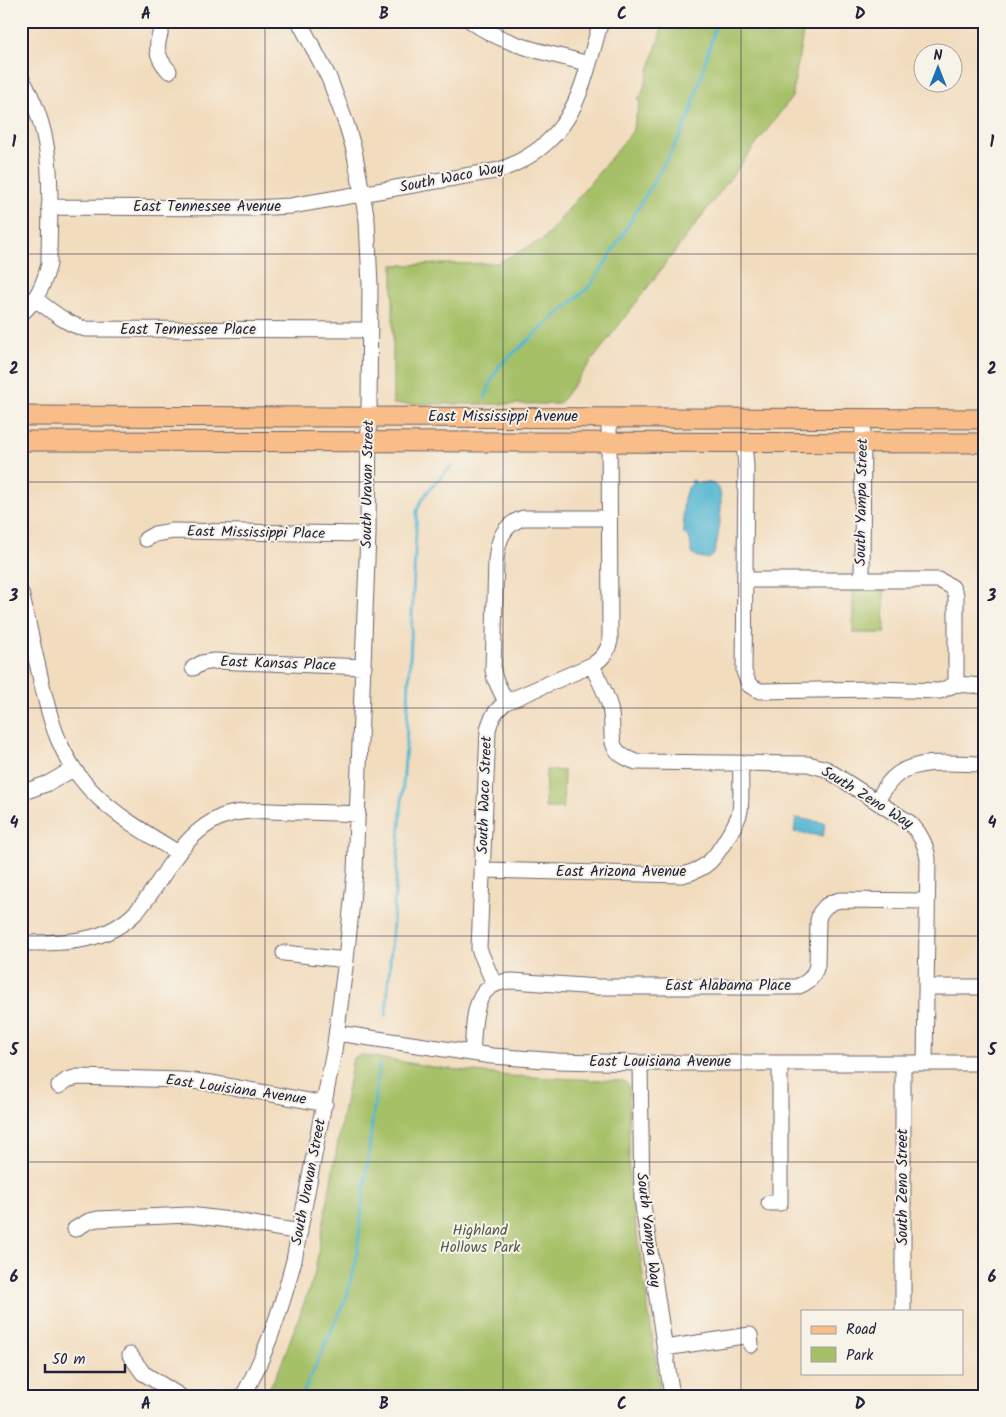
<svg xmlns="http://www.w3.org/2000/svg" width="1006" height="1417" font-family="Kalam,sans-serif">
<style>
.green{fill:#a5c066;stroke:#647150}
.water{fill:#55b7d3;stroke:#3c6c87}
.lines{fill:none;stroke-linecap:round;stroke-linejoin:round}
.stream{stroke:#55b7d3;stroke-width:3}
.minor-casing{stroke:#6b6369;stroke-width:17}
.major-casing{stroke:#6b6369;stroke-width:21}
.minor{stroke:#fff;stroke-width:15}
.major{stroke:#f8bd89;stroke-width:19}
.grid{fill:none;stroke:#22223b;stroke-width:1;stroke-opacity:0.55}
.labels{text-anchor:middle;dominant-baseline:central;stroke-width:4;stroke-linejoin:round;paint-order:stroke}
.street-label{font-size:15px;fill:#22223b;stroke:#f7f3e8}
.park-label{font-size:15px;fill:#50594a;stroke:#f7f3e8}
.neatline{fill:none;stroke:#22223b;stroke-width:2}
.grid-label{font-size:16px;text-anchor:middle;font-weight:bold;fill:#22223b}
</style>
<rect width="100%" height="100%" fill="#f7f3e8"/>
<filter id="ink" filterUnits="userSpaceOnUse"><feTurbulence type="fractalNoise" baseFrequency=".02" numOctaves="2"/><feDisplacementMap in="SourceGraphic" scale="10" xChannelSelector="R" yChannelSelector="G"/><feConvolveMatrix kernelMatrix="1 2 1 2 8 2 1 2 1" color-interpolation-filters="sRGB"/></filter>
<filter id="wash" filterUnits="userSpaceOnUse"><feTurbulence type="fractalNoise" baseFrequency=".0096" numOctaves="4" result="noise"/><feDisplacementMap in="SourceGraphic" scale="20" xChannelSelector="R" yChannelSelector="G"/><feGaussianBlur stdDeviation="1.12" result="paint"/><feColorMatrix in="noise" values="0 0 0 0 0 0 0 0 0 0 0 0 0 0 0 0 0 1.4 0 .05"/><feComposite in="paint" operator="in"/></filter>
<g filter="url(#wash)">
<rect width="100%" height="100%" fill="#f2dcbe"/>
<path class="green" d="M 664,21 L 805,21 L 792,97 L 559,404 L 393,404 L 393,265 L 497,263 L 544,239 L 632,132 L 640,102 L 638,100 L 639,97 L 641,97 Z
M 884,590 L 885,633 L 853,633 L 853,591 Z
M 546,770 L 564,771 L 563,808 L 545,808 Z
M 361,1055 L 433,1067 L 509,1076 L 624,1081 L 629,1086 L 629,1179 L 661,1396 L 265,1396 L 279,1370 L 314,1276 L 353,1058 Z"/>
<path class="water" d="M 694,480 L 696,483 C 703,483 713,481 718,487 C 725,494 718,544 714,553 C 713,557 712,556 709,559 L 698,557 L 692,553 C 689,546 693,537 684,534 C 684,519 679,494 692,484 L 691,481 Z
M 796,818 L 825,823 L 823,836 L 794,832 Z"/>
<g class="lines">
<path class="stream" d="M 485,398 L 494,375 L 500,365 L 590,286 L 608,259 L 677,142 L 689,117 L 717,21
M 386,1016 L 406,745 L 417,511 C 423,492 439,480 452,466
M 302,1396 L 347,1296 L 356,1261 L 379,1064"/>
</g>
</g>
<g filter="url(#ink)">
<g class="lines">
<defs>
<path id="minor" d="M 164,21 C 157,42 152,53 169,71
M 471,21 C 504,46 550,53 589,64
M 21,78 C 58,138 49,197 49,264 C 44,284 37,300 21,314
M 49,207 L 251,208 L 291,206 L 500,170 C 575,142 581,90 601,21
M 35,299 C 52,311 66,324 86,329 L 370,330
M 863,418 L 862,580 L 939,580 L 952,587 L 956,595 L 956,684 L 982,686
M 744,443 L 746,466 L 744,671 L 749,685 L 760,691 L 875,689 L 940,691 L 956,684
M 146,539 L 155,534 L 173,531 L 368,534
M 745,580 L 862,580
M 21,593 C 27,617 32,642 38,667 C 49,718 59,762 100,799 C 123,820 151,836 178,853
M 592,665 C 598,679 607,694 610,708 C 616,734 602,750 636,762 L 808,764 L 826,769 L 910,823 C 920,833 926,844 928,859 L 925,1062
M 193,668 L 202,663 L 214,661 L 364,667
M 506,702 L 495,679 L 493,670 L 496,560 C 498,540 503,525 523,518 L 609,518
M 21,793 L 49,783 L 73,769
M 877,801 C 883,791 888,781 898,774 C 920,758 959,764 985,764
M 482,870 L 682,875 C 708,869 715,858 728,836 C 733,828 738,821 740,811 C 742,796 740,779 741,764
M 21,943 C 64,943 107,944 138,910 C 150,896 159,881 169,866 C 183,845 197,828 221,817 C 244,808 269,811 293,812 C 314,812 336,813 358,814
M 284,953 L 346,960
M 494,984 L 479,949 L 488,730 C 491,717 496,710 506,702 L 592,665 C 602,659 607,653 610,641 L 609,417
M 926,987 L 985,987
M 337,1033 L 492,1056 L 558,1061 L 640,1063 L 985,1063
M 472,1053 C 475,1022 470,981 513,981 L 597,987 L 796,987 C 808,983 814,977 817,965 L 818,920 L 820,913 L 826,906 L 833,902 L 840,900 L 927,901
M 640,1063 L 642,1199 L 672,1396
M 59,1086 L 67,1080 L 78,1077 L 181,1080 L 212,1083 L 325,1104
M 769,1203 L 780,1203 L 780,1063
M 75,1229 L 89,1221 L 98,1219 L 189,1215 L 230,1220 L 300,1232
M 903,1311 L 903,1063
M 665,1348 L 750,1335 L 751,1345
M 130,1355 L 143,1373 L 180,1396
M 243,1396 C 267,1353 282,1307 294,1260 L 334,1051 L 346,960 L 355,872 L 368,534 L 370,285 L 367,220 L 354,150 L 347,126 L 329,78 L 299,21"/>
<path id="major" d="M 21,416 L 985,419
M 21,441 L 985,443"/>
</defs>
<use href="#minor" class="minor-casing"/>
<use href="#major" class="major-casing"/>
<use href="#minor" class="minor"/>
<use href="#major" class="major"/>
</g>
</g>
<path class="grid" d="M 265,21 L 265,1396M 503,21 L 503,1396M 741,21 L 741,1396M 21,254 L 985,254M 21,482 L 985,482M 21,708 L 985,708M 21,936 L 985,936M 21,1162 L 985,1162"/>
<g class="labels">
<g class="street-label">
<text transform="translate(452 178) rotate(-11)">South Waco Way</text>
<text x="207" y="207">East Tennessee Avenue</text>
<text x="188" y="330">East Tennessee Place</text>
<text x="503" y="417">East Mississippi Avenue</text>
<text transform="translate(368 484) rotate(-89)">South Uravan Street</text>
<text transform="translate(862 502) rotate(-89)">South Yampa Street</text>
<text transform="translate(256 533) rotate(1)">East Mississippi Place</text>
<text transform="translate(278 664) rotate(2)">East Kansas Place</text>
<text transform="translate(485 795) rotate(-88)">South Waco Street</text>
<text transform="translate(867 798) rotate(32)">South Zeno Way</text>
<text x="621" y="872">East Arizona Avenue</text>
<text x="728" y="986">East Alabama Place</text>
<text x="660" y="1062">East Louisiana Avenue</text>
<text transform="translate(236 1090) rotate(8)">East Louisiana Avenue</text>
<text transform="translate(309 1182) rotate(-79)">South Uravan Street</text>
<text transform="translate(903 1187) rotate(-90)">South Zeno Street</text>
<text transform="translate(648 1230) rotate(83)">South Yampa Way</text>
</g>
<g class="park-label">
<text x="480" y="1231">Highland<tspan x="480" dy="17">Hollows Park</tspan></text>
</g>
</g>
<rect width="1006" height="1417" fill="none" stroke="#f7f3e8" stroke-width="55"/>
<rect x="801" y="1310" width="162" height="65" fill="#f7f3e8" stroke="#a29fa3"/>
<rect x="811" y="1326" width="25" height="8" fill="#f8bd89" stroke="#a29fa3"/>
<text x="846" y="1334" font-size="15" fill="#22223b">Road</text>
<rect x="811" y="1347" width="25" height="15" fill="#a5c066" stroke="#a29fa3"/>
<text x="846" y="1360" font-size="15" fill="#22223b">Park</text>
<g transform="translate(938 68)"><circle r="24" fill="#f7f3e8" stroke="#a29fa3"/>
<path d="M0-4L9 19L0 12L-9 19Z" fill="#1f6fb2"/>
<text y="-8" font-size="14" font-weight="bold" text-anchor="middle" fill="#22223b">N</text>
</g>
<path d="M45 1364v8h80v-8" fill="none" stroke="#22223b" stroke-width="2.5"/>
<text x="52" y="1364" font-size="15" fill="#22223b" stroke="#f7f3e8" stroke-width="4" paint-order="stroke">50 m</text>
<rect x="28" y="28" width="950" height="1362" class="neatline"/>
<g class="grid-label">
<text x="146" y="19">A</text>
<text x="384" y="19">B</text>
<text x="622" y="19">C</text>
<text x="860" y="19">D</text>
<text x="14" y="147">1</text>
<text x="992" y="147">1</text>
<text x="14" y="374">2</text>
<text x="992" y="374">2</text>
<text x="14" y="601">3</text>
<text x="992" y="601">3</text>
<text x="14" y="828">4</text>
<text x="992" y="828">4</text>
<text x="14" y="1055">5</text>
<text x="992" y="1055">5</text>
<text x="14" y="1282">6</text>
<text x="992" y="1282">6</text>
<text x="146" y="1409">A</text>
<text x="384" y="1409">B</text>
<text x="622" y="1409">C</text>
<text x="860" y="1409">D</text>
</g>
</svg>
